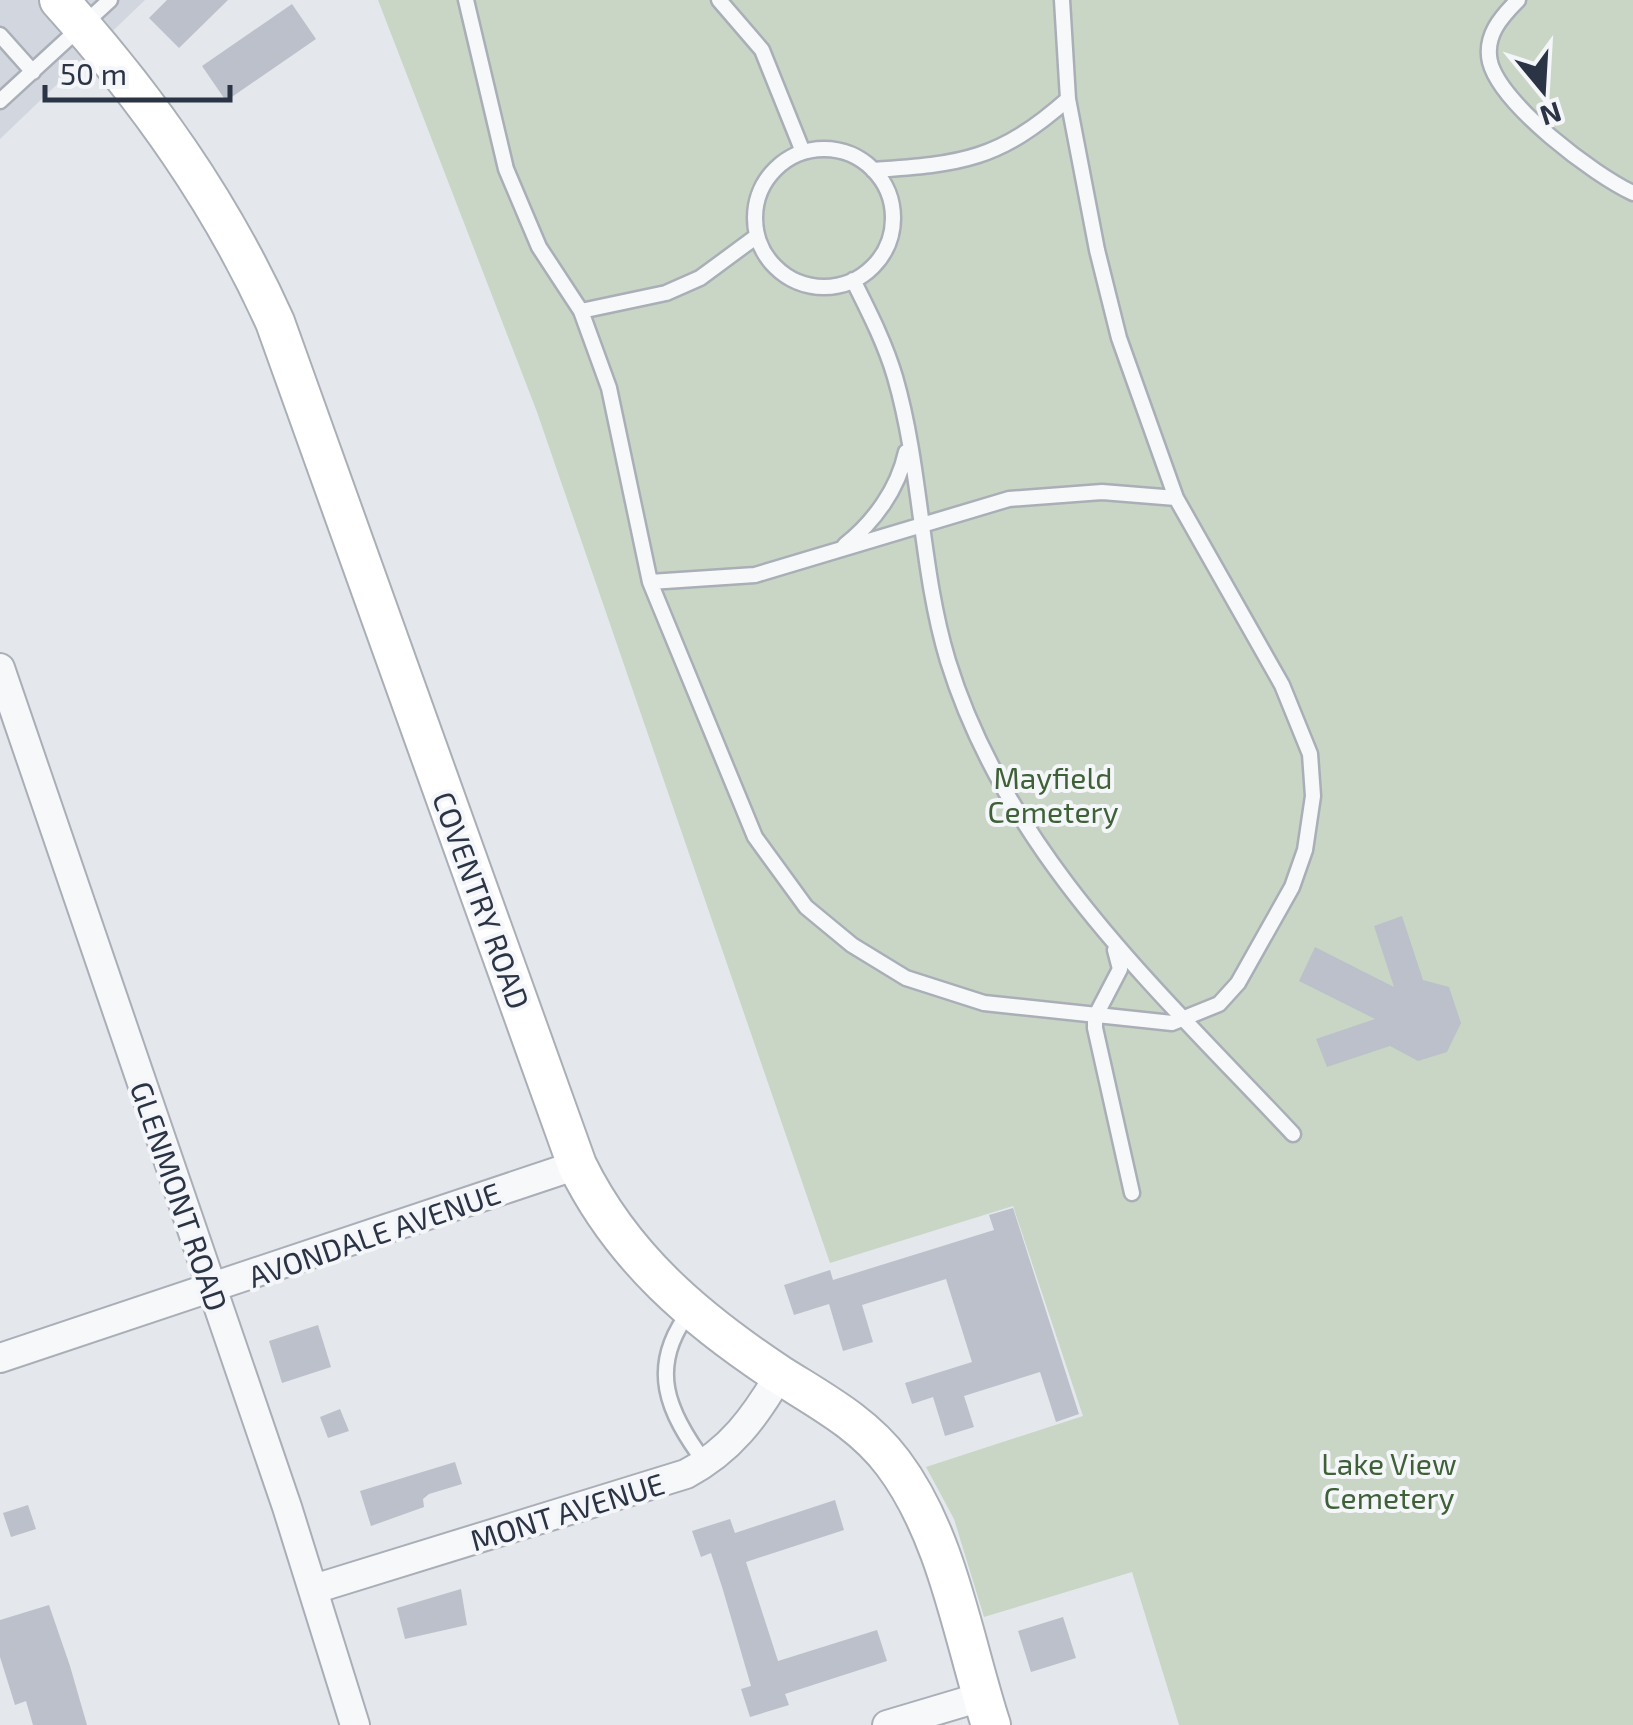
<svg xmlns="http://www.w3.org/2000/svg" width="1633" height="1725" font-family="'Exo 2',sans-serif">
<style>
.built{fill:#d2d6de}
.green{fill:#c9d6c5}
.building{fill:#bbc0ca}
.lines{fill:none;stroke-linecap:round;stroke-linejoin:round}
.lane-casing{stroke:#a9aeb7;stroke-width:19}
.street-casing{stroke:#a9aeb7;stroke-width:32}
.secondary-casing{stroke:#a9aeb7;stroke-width:42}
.lane{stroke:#f7f8fa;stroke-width:14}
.street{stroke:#f7f8fa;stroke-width:28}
.secondary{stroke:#fff;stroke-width:38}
.labels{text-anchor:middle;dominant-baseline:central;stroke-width:8;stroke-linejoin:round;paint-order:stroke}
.park-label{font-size:30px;fill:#3f6138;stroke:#f4f6f9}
.street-label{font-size:30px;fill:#2b3445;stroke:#f4f6f9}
</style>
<rect width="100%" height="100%" fill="#e4e7ec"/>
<path class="built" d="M 0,0 L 145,0 L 0,139 Z"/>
<path class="green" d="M 378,0 L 1633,0 L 1633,1725 L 1179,1725 L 1132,1572 L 984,1617 L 954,1519 L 926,1467 L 1083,1416 L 1013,1206 L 830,1263 L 537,412 Z"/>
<path class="building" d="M 167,0 L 228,0 L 179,48 L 149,18 Z
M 292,4 L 316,39 L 226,101 L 202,66 Z
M 1402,916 L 1423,980 L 1449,987 L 1461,1023 L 1447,1052 L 1418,1061 L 1390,1046 L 1327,1067 L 1316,1039 L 1375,1019 L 1299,981 L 1315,947 L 1394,987 L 1374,926 Z
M 1013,1208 L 1079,1414 L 1056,1422 L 1040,1372 L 964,1396 L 974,1427 L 945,1436 L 933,1397 L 912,1404 L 905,1383 L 972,1362 L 946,1279 L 862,1305 L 873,1342 L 843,1351 L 829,1304 L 794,1315 L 784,1285 L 830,1270 L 833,1280 L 994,1230 L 989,1215 Z
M 318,1325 L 331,1367 L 282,1383 L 269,1341 Z
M 340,1409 L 349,1431 L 328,1438 L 320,1417 Z
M 455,1462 L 462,1484 L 429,1494 L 423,1499 L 424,1507 L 371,1526 L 360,1491 Z
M 835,1500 L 844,1530 L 746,1562 L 778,1661 L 877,1630 L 887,1661 L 785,1694 L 789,1705 L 750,1717 L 741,1689 L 751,1686 L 723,1590 L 711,1553 L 701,1557 L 692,1531 L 730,1519 L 735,1533 Z
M 28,1505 L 36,1529 L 11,1537 L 3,1513 Z
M 461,1589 L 467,1625 L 405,1639 L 397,1608 Z
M 49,1605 L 70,1666 L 87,1725 L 33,1725 L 26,1701 L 15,1705 L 0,1657 L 0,1620 Z
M 1063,1617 L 1076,1658 L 1031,1672 L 1018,1631 Z"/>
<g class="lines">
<defs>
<path id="lane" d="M 466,0 L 506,169 L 539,247 L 581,311 L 609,388 L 650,582 L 755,837 L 806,907 L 852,945 L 906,978 L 984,1003 L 1172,1023 L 1219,1004 L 1238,983 L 1292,887 L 1305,850 L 1313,796 L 1310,754 L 1282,685 L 1176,498 L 1119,338 L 1097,250 L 1068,99 L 1062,0
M 719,0 L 762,50 L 803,152
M 1518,0 C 1501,17 1484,36 1490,62 C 1501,105 1594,175 1633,193
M 0,35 L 33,72
M 0,101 L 110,0
M755 218a69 69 0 1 1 138 0a69 69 0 1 1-138 0Z
M 873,170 C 962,164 999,160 1068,99
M 853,280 C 869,312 885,343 895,377 C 922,470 920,569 948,661 C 1008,855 1159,991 1293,1134
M 581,311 L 666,293 L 700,278 L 757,236
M 845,545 C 874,522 898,489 906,452
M 650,582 L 755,575 L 1009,499 L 1102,492 L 1176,498
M 1115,950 L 1120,969 L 1095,1017 L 1095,1028 L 1132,1193
M 690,1311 C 647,1367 667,1412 706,1464"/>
<path id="street" d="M 0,668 L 287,1507 L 355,1725
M 0,1358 L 577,1165
M 314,1589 L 686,1474 C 730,1451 755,1417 780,1374
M 887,1725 L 981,1697"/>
<path id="secondary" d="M 59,0 C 147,98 221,202 275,322 L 577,1165 C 622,1257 695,1319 780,1375 C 821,1401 863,1423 893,1463 C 948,1536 963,1639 991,1725"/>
</defs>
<use href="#lane" class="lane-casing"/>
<use href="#street" class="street-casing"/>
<use href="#secondary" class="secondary-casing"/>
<use href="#lane" class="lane"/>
<use href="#street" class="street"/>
<use href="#secondary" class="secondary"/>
</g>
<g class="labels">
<g class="park-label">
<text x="1053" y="777">Mayfield<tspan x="1053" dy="34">Cemetery</tspan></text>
<text x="1389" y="1463">Lake View<tspan x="1389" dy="34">Cemetery</tspan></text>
</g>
<g class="street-label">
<text transform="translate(482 900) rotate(70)">COVENTRY ROAD</text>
<text transform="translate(180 1196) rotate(71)">GLENMONT ROAD</text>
<text transform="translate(374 1234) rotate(-19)">AVONDALE AVENUE</text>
<text transform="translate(567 1511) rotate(-17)">MONT AVENUE</text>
</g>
</g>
<g transform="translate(1543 90) rotate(162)" stroke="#f4f6f9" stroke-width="8" paint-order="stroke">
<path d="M0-8L18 38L0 25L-18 38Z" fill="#2b3445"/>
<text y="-15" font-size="28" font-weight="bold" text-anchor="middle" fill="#2b3445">N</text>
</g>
<path d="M45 85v15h185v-15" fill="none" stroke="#2b3445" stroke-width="5"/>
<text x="60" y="85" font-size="30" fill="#2b3445" stroke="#f4f6f9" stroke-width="8" paint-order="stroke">50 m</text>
</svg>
